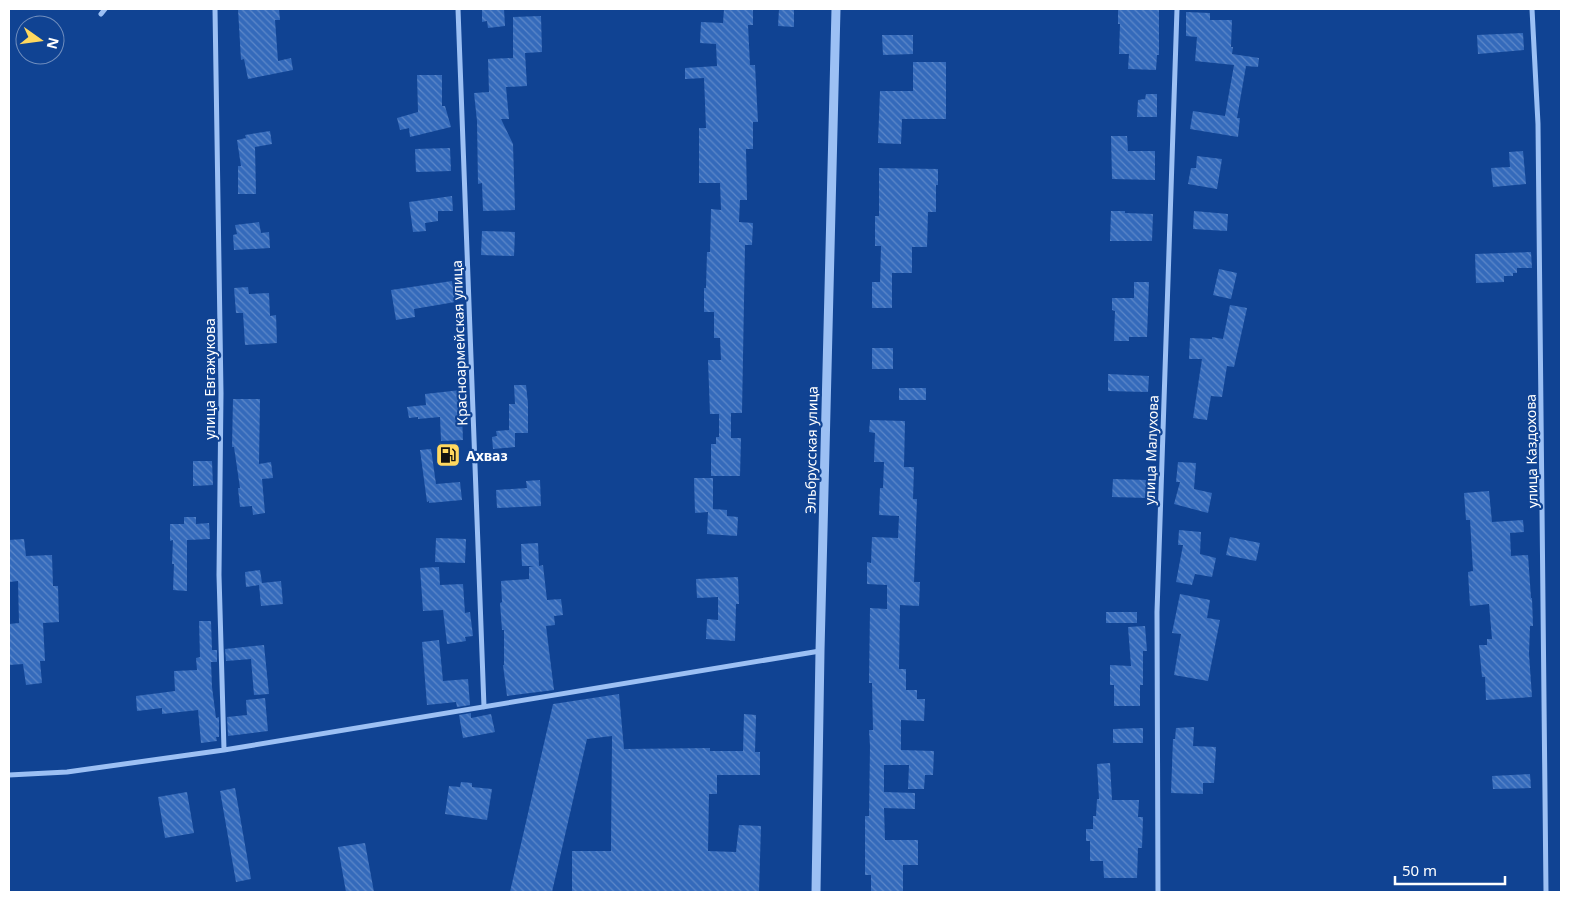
<svg xmlns="http://www.w3.org/2000/svg" width="1570" height="901" font-family="'Noto Sans',sans-serif">
<style>
.building{fill:url(#building-back-hatch)}
.lines{fill:none;stroke-linecap:round;stroke-linejoin:round}
.minor{stroke:#9cc0f4;stroke-width:5}
.tertiary{stroke:#9cc0f4;stroke-width:9}
.labels{text-anchor:middle;dominant-baseline:central;stroke-width:4.5;stroke-linejoin:round;paint-order:stroke}
.street-label{font-size:14px;fill:#fff;stroke:#104393}
.poi-label{font-size:14px;font-weight:bold;fill:#fff;stroke:#104393;text-anchor:start}
</style>
<defs>
<pattern id="building-back-hatch" width="6" height="6" patternUnits="userSpaceOnUse" patternTransform="scale(1.25)"><rect width="6" height="6" fill="#346abb"/><path d="M-1 5l2 2M0 0l6 6M5-1l2 2" fill="none" stroke="#5d88c9"/></pattern>
</defs>
<rect width="100%" height="100%" fill="#104393"/>
<path class="building" d="M 238,9 L 279,9 L 280,20 L 275,20 L 278,61 L 291,58 L 293,70 L 248,79 L 244,59 L 241,60 Z
M 482,9 L 504,9 L 505,26 L 488,28 L 487,21 L 482,22 Z
M 724,9 L 753,9 L 753,25 L 748,25 L 750,65 L 755,65 L 758,122 L 753,122 L 753,149 L 746,149 L 747,200 L 740,200 L 739,222 L 753,223 L 752,245 L 745,245 L 742,413 L 731,413 L 731,438 L 741,438 L 740,476 L 711,476 L 711,444 L 716,444 L 716,437 L 719,437 L 719,414 L 710,414 L 708,360 L 721,360 L 720,338 L 714,338 L 714,312 L 704,312 L 704,288 L 706,288 L 707,252 L 710,252 L 711,209 L 721,210 L 720,183 L 699,183 L 699,128 L 706,128 L 704,78 L 685,79 L 685,68 L 717,66 L 716,44 L 700,43 L 701,22 L 723,23 Z
M 779,9 L 794,9 L 794,27 L 778,26 Z
M 1118,9 L 1159,9 L 1159,55 L 1157,55 L 1156,70 L 1128,69 L 1129,54 L 1119,54 L 1120,24 L 1118,24 Z
M 1186,12 L 1210,13 L 1210,20 L 1232,20 L 1231,47 L 1233,47 L 1232,54 L 1259,58 L 1258,67 L 1246,66 L 1237,118 L 1240,118 L 1238,137 L 1190,129 L 1193,111 L 1225,116 L 1234,65 L 1195,61 L 1197,37 L 1186,36 Z
M 541,16 L 542,52 L 525,53 L 527,86 L 506,87 L 509,119 L 501,119 L 513,144 L 515,210 L 483,211 L 482,183 L 478,184 L 477,121 L 474,93 L 489,92 L 488,59 L 513,58 L 513,17 Z
M 1523,33 L 1524,50 L 1478,54 L 1477,35 Z
M 882,35 L 913,35 L 913,54 L 883,55 Z
M 913,62 L 946,62 L 946,119 L 902,119 L 901,144 L 878,143 L 880,91 L 913,91 Z
M 417,75 L 442,75 L 442,106 L 445,106 L 451,127 L 410,137 L 409,128 L 400,130 L 397,118 L 418,112 Z
M 1146,94 L 1157,94 L 1157,117 L 1137,117 L 1138,100 L 1145,99 Z
M 270,131 L 272,144 L 255,147 L 256,194 L 238,194 L 238,166 L 241,166 L 237,140 L 246,138 L 245,135 Z
M 1111,136 L 1127,136 L 1128,151 L 1155,151 L 1155,180 L 1112,179 Z
M 450,148 L 451,171 L 416,172 L 415,149 Z
M 1523,151 L 1526,184 L 1493,187 L 1491,168 L 1510,167 L 1509,152 Z
M 1197,156 L 1222,159 L 1217,189 L 1188,184 L 1191,168 L 1196,168 Z
M 879,168 L 938,169 L 938,185 L 936,185 L 936,212 L 928,212 L 927,247 L 912,247 L 912,273 L 892,273 L 892,308 L 872,308 L 872,282 L 880,282 L 881,246 L 875,246 L 875,216 L 879,216 Z
M 452,196 L 453,211 L 438,211 L 438,221 L 425,223 L 426,231 L 413,232 L 409,202 Z
M 1111,211 L 1125,211 L 1125,213 L 1153,214 L 1152,241 L 1110,241 Z
M 1194,211 L 1228,214 L 1227,231 L 1193,229 Z
M 259,222 L 261,233 L 269,232 L 270,248 L 234,250 L 233,235 L 237,234 L 235,225 Z
M 482,231 L 515,232 L 514,256 L 481,255 Z
M 1531,252 L 1532,268 L 1517,268 L 1517,273 L 1513,273 L 1513,276 L 1504,276 L 1504,282 L 1476,283 L 1475,254 Z
M 1219,269 L 1237,273 L 1231,299 L 1213,295 Z
M 452,281 L 455,302 L 414,309 L 415,317 L 396,320 L 391,290 Z
M 1134,282 L 1149,282 L 1147,337 L 1129,337 L 1129,341 L 1114,341 L 1115,311 L 1112,310 L 1112,298 L 1134,298 Z
M 248,287 L 249,294 L 269,293 L 270,316 L 276,315 L 277,343 L 245,345 L 243,313 L 236,313 L 234,288 Z
M 1230,305 L 1247,308 L 1234,367 L 1227,366 L 1222,397 L 1211,396 L 1207,420 L 1193,418 L 1202,359 L 1189,359 L 1190,338 L 1212,339 L 1212,337 L 1223,339 Z
M 872,348 L 893,348 L 893,369 L 872,369 Z
M 1108,374 L 1149,376 L 1148,392 L 1108,391 Z
M 514,385 L 526,385 L 528,404 L 528,433 L 515,433 L 515,447 L 493,449 L 492,437 L 497,436 L 496,431 L 509,430 L 509,404 L 515,404 Z
M 899,388 L 926,388 L 926,400 L 899,400 Z
M 461,390 L 463,440 L 441,441 L 440,417 L 418,419 L 418,417 L 409,418 L 407,407 L 426,405 L 425,394 Z
M 233,399 L 260,399 L 259,464 L 271,462 L 273,478 L 262,479 L 265,513 L 253,515 L 252,506 L 240,507 L 238,488 L 240,488 L 234,447 L 232,447 Z
M 870,420 L 905,421 L 904,467 L 914,467 L 913,499 L 917,499 L 914,582 L 920,582 L 919,606 L 900,605 L 899,669 L 906,669 L 906,690 L 917,690 L 917,699 L 925,699 L 924,721 L 901,720 L 901,750 L 934,751 L 933,775 L 925,775 L 924,789 L 908,789 L 909,765 L 884,765 L 884,792 L 915,793 L 915,809 L 884,808 L 885,840 L 918,840 L 918,865 L 903,865 L 903,892 L 871,892 L 871,875 L 865,875 L 865,816 L 869,816 L 870,746 L 869,730 L 873,730 L 872,683 L 869,683 L 870,608 L 887,609 L 887,585 L 867,584 L 867,562 L 871,563 L 872,537 L 898,538 L 899,516 L 879,515 L 880,488 L 883,488 L 884,462 L 874,462 L 875,433 L 869,432 Z
M 431,449 L 436,484 L 460,482 L 462,500 L 429,503 L 429,501 L 427,502 L 420,450 Z
M 193,461 L 212,461 L 213,485 L 193,486 Z
M 1178,462 L 1196,463 L 1194,489 L 1212,493 L 1208,513 L 1174,504 L 1180,482 L 1176,482 Z
M 694,478 L 713,478 L 713,509 L 727,510 L 727,516 L 738,517 L 737,536 L 707,534 L 708,512 L 695,513 Z
M 1113,479 L 1148,480 L 1147,498 L 1112,497 Z
M 540,480 L 541,506 L 497,508 L 496,490 L 527,488 L 526,481 Z
M 1489,491 L 1492,522 L 1523,520 L 1524,532 L 1510,533 L 1511,556 L 1528,555 L 1531,598 L 1532,598 L 1533,626 L 1530,626 L 1529,654 L 1532,697 L 1486,700 L 1485,677 L 1482,677 L 1479,645 L 1487,645 L 1487,639 L 1492,639 L 1489,604 L 1470,606 L 1468,572 L 1473,571 L 1470,520 L 1466,520 L 1464,493 Z
M 184,517 L 196,517 L 196,524 L 209,523 L 210,539 L 187,540 L 187,591 L 173,590 L 174,564 L 172,564 L 173,540 L 170,541 L 170,524 L 184,524 Z
M 1179,530 L 1201,532 L 1200,554 L 1216,558 L 1212,577 L 1195,574 L 1192,585 L 1176,582 L 1183,545 L 1178,545 Z
M 1230,537 L 1260,543 L 1256,561 L 1226,555 Z
M 436,538 L 466,539 L 465,563 L 435,562 Z
M 24,539 L 26,556 L 52,555 L 53,586 L 58,586 L 59,622 L 43,623 L 45,661 L 40,661 L 42,683 L 26,685 L 23,664 L 9,665 L 9,624 L 19,623 L 18,581 L 9,582 L 9,540 Z
M 538,543 L 539,566 L 543,565 L 547,600 L 561,599 L 563,615 L 554,616 L 555,625 L 546,626 L 554,690 L 507,696 L 503,665 L 504,665 L 504,630 L 502,630 L 500,603 L 502,602 L 501,581 L 529,579 L 529,567 L 534,566 L 522,566 L 521,544 Z
M 439,567 L 440,585 L 463,584 L 465,613 L 470,612 L 473,636 L 465,637 L 466,641 L 447,644 L 443,610 L 423,611 L 420,568 Z
M 260,570 L 262,583 L 281,581 L 283,604 L 261,606 L 259,585 L 246,587 L 245,572 Z
M 738,577 L 739,604 L 736,604 L 735,641 L 706,639 L 707,619 L 718,620 L 718,597 L 697,598 L 696,579 Z
M 1180,594 L 1210,600 L 1207,618 L 1220,620 L 1208,681 L 1174,675 L 1181,634 L 1172,633 Z
M 1106,612 L 1137,612 L 1137,623 L 1106,623 Z
M 199,621 L 211,621 L 212,650 L 217,650 L 217,662 L 211,662 L 212,687 L 216,718 L 219,717 L 219,737 L 216,737 L 217,741 L 201,743 L 198,710 L 162,714 L 162,708 L 137,711 L 136,696 L 175,691 L 174,671 L 197,670 L 196,658 L 200,657 Z
M 1145,626 L 1147,651 L 1143,651 L 1143,685 L 1140,685 L 1140,706 L 1114,706 L 1114,685 L 1110,685 L 1110,665 L 1131,666 L 1128,627 Z
M 439,640 L 443,681 L 468,679 L 470,705 L 457,707 L 456,702 L 427,705 L 422,642 Z
M 264,645 L 269,694 L 254,695 L 251,659 L 226,661 L 225,649 Z
M 619,694 L 624,749 L 710,748 L 710,751 L 743,751 L 744,714 L 756,715 L 755,752 L 760,752 L 760,775 L 717,775 L 717,794 L 709,794 L 708,851 L 736,852 L 739,825 L 761,826 L 759,892 L 572,892 L 572,851 L 611,851 L 612,736 L 587,739 L 552,892 L 510,892 L 553,704 Z
M 265,698 L 268,731 L 228,736 L 227,717 L 247,715 L 246,700 Z
M 471,713 L 471,718 L 491,714 L 495,732 L 463,738 L 459,715 Z
M 1194,727 L 1193,746 L 1216,747 L 1214,783 L 1203,783 L 1203,794 L 1171,793 L 1173,739 L 1175,739 L 1176,728 Z
M 1143,728 L 1143,743 L 1113,743 L 1113,729 Z
M 1110,763 L 1112,800 L 1139,800 L 1138,817 L 1143,817 L 1142,848 L 1138,848 L 1137,878 L 1104,878 L 1103,861 L 1090,861 L 1090,841 L 1086,841 L 1086,829 L 1093,829 L 1093,816 L 1096,816 L 1097,799 L 1099,799 L 1097,764 Z
M 1530,774 L 1531,788 L 1493,789 L 1492,776 Z
M 461,782 L 472,783 L 472,787 L 492,789 L 487,820 L 445,814 L 449,786 L 460,787 Z
M 235,788 L 251,879 L 236,882 L 220,791 Z
M 187,792 L 194,833 L 165,838 L 158,797 Z
M 365,843 L 374,892 L 346,892 L 338,847 Z"/>
<g class="lines">
<path class="minor" d="M 215,9 L 221,393 L 219,575 L 224,750
M 458,9 L 484,707
M 1532,9 L 1538,124 L 1546,892
M 101,14 L 105,9
M 9,775 L 67,772 L 224,750 L 820,651
M 1158,892 L 1157,612 L 1177,9"/>
<path class="tertiary" d="M 816,892 L 820,651 L 836,9"/>
</g>
<defs>
<symbol id="fuel-square" viewBox="-11 -11 22 22"><rect x="-9" y="-9" width="18" height="18" rx="4" fill="#ffd85f" stroke="#104393"/><path d="M-5.5-6h7V0h2V4h1.3V-2.5L3-4.5l.8-.8L6-3V5H2.5V1h-1V6h-7ZM-4.2-4.7v3.2H.2V-4.7Z" fill="#111"/></symbol>
</defs>
<g fill-rule="evenodd">
<use href="#fuel-square" x="434" y="441" width="28" height="28"/>
</g>
<g class="labels">
<g class="street-label">
<text transform="translate(459 343) rotate(-92)">Красноармейская улица</text>
<text transform="translate(209 379) rotate(-90)">улица Евгажукова</text>
<text transform="translate(811 450) rotate(-89)">Эльбрусская улица</text>
<text transform="translate(1151 450) rotate(-88)">улица Малухова</text>
<text transform="translate(1531 451) rotate(-91)">улица Каздохова</text>
</g>
<g class="poi-label">
<text x="466" y="455">Ахваз</text>
</g>
</g>
<rect width="1570" height="901" fill="none" stroke="#ffffff" stroke-width="20"/>
<g transform="translate(40 40) rotate(104)"><circle r="24" fill="#104393" stroke="#708ebe"/>
<path d="M0-4L9 19L0 12L-9 19Z" fill="#ffd85f"/>
<text y="-8" font-size="14" font-weight="bold" text-anchor="middle" fill="#ffffff">N</text>
</g>
<path d="M1395 876v8h110v-8" fill="none" stroke="#ffffff" stroke-width="2.5"/>
<text x="1402" y="876" font-size="15" fill="#ffffff" stroke="#104393" stroke-width="4" paint-order="stroke">50 m</text>
</svg>
